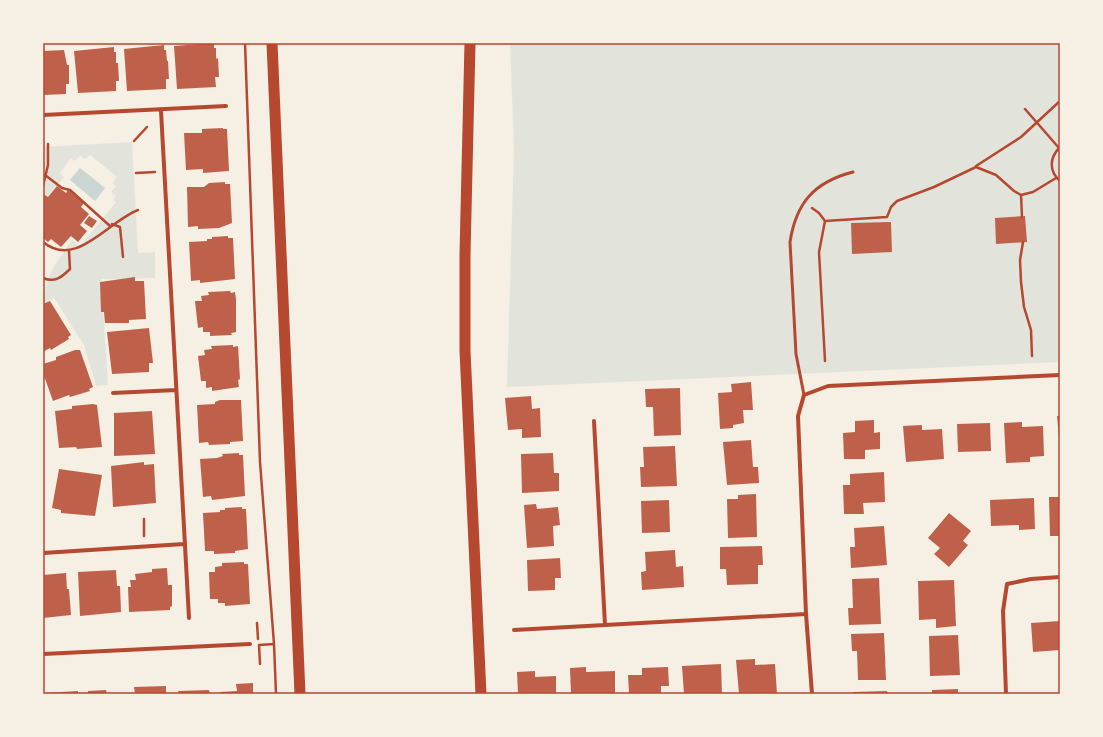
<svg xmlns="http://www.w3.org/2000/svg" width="1103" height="737" font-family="Raleway,sans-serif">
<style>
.green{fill:#e2e4dc}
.water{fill:#c9d6d2}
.building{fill:#bf614a}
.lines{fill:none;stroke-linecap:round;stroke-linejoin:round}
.path{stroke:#b5482f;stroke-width:2.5}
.service{stroke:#b5482f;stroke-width:3}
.minor{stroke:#b5482f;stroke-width:4}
.trunk{stroke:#b5482f;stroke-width:11}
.neatline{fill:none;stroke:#b5482f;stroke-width:1.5}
</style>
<rect width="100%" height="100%" fill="#f6efe4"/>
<path class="green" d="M 510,43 L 1060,43 L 1060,362 L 507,387 L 514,148 Z
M 132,142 L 138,253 L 155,252 L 155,278 L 101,279 L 108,385 L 96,386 L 84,345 L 54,298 L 43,305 L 43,289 L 45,290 L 52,269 L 72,240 L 80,246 L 116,202 L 113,199 L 116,196 L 111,192 L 116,186 L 112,183 L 117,177 L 90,155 L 85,159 L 80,156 L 74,161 L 71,158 L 60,173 L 64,177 L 48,196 L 43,195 L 43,147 Z"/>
<path class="water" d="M 80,168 L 105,188 L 95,201 L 70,180 Z"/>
<path class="building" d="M 214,43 L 214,48 L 216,48 L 216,59 L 218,58 L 219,77 L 215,77 L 216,87 L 177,89 L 174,46 Z
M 164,45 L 164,50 L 166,50 L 167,61 L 168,61 L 169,79 L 166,79 L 166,89 L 127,91 L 124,49 Z
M 114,47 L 114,52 L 116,52 L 116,63 L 118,63 L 119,81 L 116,81 L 116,91 L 78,93 L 74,51 Z
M 64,50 L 67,65 L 69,65 L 69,84 L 66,84 L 66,94 L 43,95 L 43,51 Z
M 223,128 L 223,129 L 227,129 L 229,171 L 203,173 L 203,169 L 186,170 L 184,133 L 202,133 L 202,129 Z
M 225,182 L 225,184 L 230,184 L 232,223 L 219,228 L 198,229 L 198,226 L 188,227 L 187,187 L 204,187 L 209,183 Z
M 57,186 L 66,193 L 68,190 L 84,203 L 81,207 L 89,214 L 80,225 L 87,231 L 78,242 L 71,236 L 61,247 L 51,239 L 48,242 L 43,238 L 43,197 L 45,195 L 48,197 Z
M 89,216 L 97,221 L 92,228 L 84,223 Z
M 1025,216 L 1027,242 L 996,244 L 995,218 Z
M 891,222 L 892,252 L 852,254 L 851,223 Z
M 228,236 L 228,238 L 233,238 L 235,279 L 200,283 L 200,280 L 191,281 L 189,242 L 207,241 L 207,239 L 212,239 L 212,237 Z
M 135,277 L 135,281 L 144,281 L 146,319 L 129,320 L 129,323 L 105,323 L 104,312 L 101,312 L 100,282 Z
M 230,291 L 231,293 L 235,292 L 236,299 L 236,332 L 231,333 L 232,335 L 210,336 L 210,332 L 203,332 L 203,327 L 198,328 L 195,301 L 202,301 L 201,296 L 209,295 L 208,292 Z
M 50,301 L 71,335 L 68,337 L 69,339 L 51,350 L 50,348 L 43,352 L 43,304 Z
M 149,328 L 153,363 L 149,363 L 149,372 L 112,374 L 107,332 Z
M 233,345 L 233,347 L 238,346 L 240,379 L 238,380 L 239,387 L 212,391 L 212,387 L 206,388 L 206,381 L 201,381 L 198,356 L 205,355 L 204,350 L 212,349 L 211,346 Z
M 75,350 L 80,350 L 93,387 L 89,389 L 90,391 L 70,397 L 69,395 L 53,401 L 43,373 L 43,364 L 56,360 L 56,357 Z
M 751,382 L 753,410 L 743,410 L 744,423 L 733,425 L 733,428 L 720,429 L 718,393 L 732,392 L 731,384 Z
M 680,388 L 681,435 L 654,436 L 653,407 L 646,407 L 645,389 Z
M 531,396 L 532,409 L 540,408 L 541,437 L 522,438 L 522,429 L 508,430 L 505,398 Z
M 220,400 L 241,400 L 243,441 L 230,442 L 230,444 L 209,445 L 208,442 L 199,443 L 197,405 L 215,404 L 215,402 Z
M 93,404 L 97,405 L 102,447 L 77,449 L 76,447 L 59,448 L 55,411 L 72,409 L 72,406 Z
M 152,411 L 155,454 L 114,456 L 114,413 Z
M 1057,416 L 1060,416 L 1060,437 L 1059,437 Z
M 874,420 L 874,433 L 880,432 L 880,449 L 865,450 L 865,459 L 844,459 L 843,433 L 855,432 L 855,421 Z
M 1022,422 L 1022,427 L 1043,426 L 1044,456 L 1030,457 L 1030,462 L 1006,463 L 1004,423 Z
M 990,423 L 991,451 L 958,452 L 957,424 Z
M 922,425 L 922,430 L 942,429 L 944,459 L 906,462 L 903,426 Z
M 751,440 L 753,467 L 758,467 L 759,483 L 727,485 L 723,442 Z
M 675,446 L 677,486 L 641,487 L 640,467 L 644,467 L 643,447 Z
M 239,453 L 239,455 L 243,455 L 245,496 L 212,500 L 211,496 L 203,497 L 200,459 L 217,458 L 223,456 L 222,454 Z
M 553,453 L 554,473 L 559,473 L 559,491 L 522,493 L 521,454 Z
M 144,462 L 144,465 L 154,464 L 156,503 L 113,507 L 111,466 Z
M 59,469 L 102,475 L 95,516 L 61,513 L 61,510 L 52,508 Z
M 884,472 L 885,502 L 863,503 L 864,514 L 844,514 L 843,485 L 850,485 L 850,474 Z
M 756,494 L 757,537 L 728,538 L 727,499 L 738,499 L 738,495 Z
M 1049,497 L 1060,497 L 1060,536 L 1050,536 Z
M 1034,498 L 1035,529 L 1019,530 L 1019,525 L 991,526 L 990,500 Z
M 669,500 L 670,532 L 642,533 L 641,501 Z
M 536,504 L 537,509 L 558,507 L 560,525 L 553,526 L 554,546 L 527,548 L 524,505 Z
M 242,507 L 242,509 L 246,509 L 248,549 L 235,551 L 235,553 L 214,554 L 214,551 L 205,551 L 203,513 L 220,512 L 220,510 L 225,510 L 225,508 Z
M 949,513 L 971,531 L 963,541 L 968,545 L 949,567 L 934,554 L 940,548 L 928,538 Z
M 884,526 L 887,565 L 851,568 L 850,547 L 855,547 L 854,528 Z
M 762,546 L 763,565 L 758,565 L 758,584 L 727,585 L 726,569 L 720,569 L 720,547 Z
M 675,550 L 676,567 L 683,566 L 684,587 L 642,590 L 641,572 L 646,571 L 645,552 Z
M 560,558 L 561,578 L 555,578 L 555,590 L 528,591 L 527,560 Z
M 244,562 L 244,564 L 248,564 L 250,604 L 225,606 L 225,603 L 218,603 L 218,599 L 210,599 L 209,572 L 215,572 L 215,567 L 222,566 L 222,563 Z
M 167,568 L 168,585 L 172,585 L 172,606 L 170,607 L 170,610 L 129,612 L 128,587 L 131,587 L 130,580 L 136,580 L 135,574 L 152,572 L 152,569 Z
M 116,570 L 117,586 L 120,586 L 121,612 L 80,616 L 78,572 Z
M 66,573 L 67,589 L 69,589 L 71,615 L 43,618 L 43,575 Z
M 879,578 L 881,624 L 849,625 L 848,608 L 853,608 L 852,579 Z
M 954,580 L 956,626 L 936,628 L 936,619 L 919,620 L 918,581 Z
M 1060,621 L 1060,650 L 1033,652 L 1031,623 Z
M 884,633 L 886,680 L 858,680 L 857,651 L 852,651 L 851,634 Z
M 958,635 L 960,675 L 930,676 L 929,636 Z
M 755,659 L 755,665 L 775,664 L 777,694 L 739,694 L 736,660 Z
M 721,664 L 722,694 L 684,694 L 682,666 Z
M 586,667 L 586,672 L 615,671 L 615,694 L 571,694 L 570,668 Z
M 668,667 L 669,686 L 661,686 L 661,694 L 629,694 L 628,675 L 642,675 L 642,668 Z
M 535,671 L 535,677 L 556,676 L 556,694 L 518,694 L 517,672 Z
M 253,683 L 253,694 L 221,694 L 220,692 L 237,691 L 236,684 Z
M 166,686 L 166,694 L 135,694 L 134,687 Z
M 958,689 L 958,694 L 932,694 L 932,690 Z
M 106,690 L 107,694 L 88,694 L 88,691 Z
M 209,690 L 210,694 L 179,694 L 178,691 Z
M 78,691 L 78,694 L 44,694 L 44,693 Z
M 887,691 L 888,694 L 853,694 L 853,692 Z"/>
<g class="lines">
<path class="path" d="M 245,43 L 260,462 L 274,644 L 276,694
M 1025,109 L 1059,148
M 134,141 L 147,127
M 1060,147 C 1049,158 1049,171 1060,181
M 976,166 L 1021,137 L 1060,101
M 136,173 L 155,172
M 45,175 L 62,188 L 70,190 L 110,226
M 43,186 L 48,165 L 48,144
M 1021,195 L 1022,217
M 812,208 L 819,213 L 825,221 L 819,252 L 825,361
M 825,221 L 887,217 L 891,207 L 897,201 L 934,187 L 976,167 L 996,175 L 1014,191 L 1021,195 L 1033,192 L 1056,178
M 112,224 L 120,227 L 123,257
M 43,242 C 76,269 107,222 138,210
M 1023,242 L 1020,260 L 1021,282 L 1024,307 L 1031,330 L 1032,356
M 43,278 C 55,283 62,277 70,269 L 69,251
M 144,519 L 144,536
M 257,623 L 258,639
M 260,664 L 259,645 L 274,644"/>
<path class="service" d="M 804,395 L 796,354 L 790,242 C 796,203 814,182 853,172"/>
<path class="minor" d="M 161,111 L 189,618
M 43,115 L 226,106
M 113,393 L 176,390
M 594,421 L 605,625
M 43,553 L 184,544
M 514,630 L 806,614
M 43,654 L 250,644
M 812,694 L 806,614 L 798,416 L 804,395 L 828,386 L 1060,375
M 1006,694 L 1003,611 L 1007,584 L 1031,579 L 1060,577"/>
<path class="trunk" d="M 272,43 L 300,694
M 470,43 L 465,254 L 465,351 L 481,694"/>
</g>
<rect width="1103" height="737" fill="none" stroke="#f6efe4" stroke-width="88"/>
<rect x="44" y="44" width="1015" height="649" class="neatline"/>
</svg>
